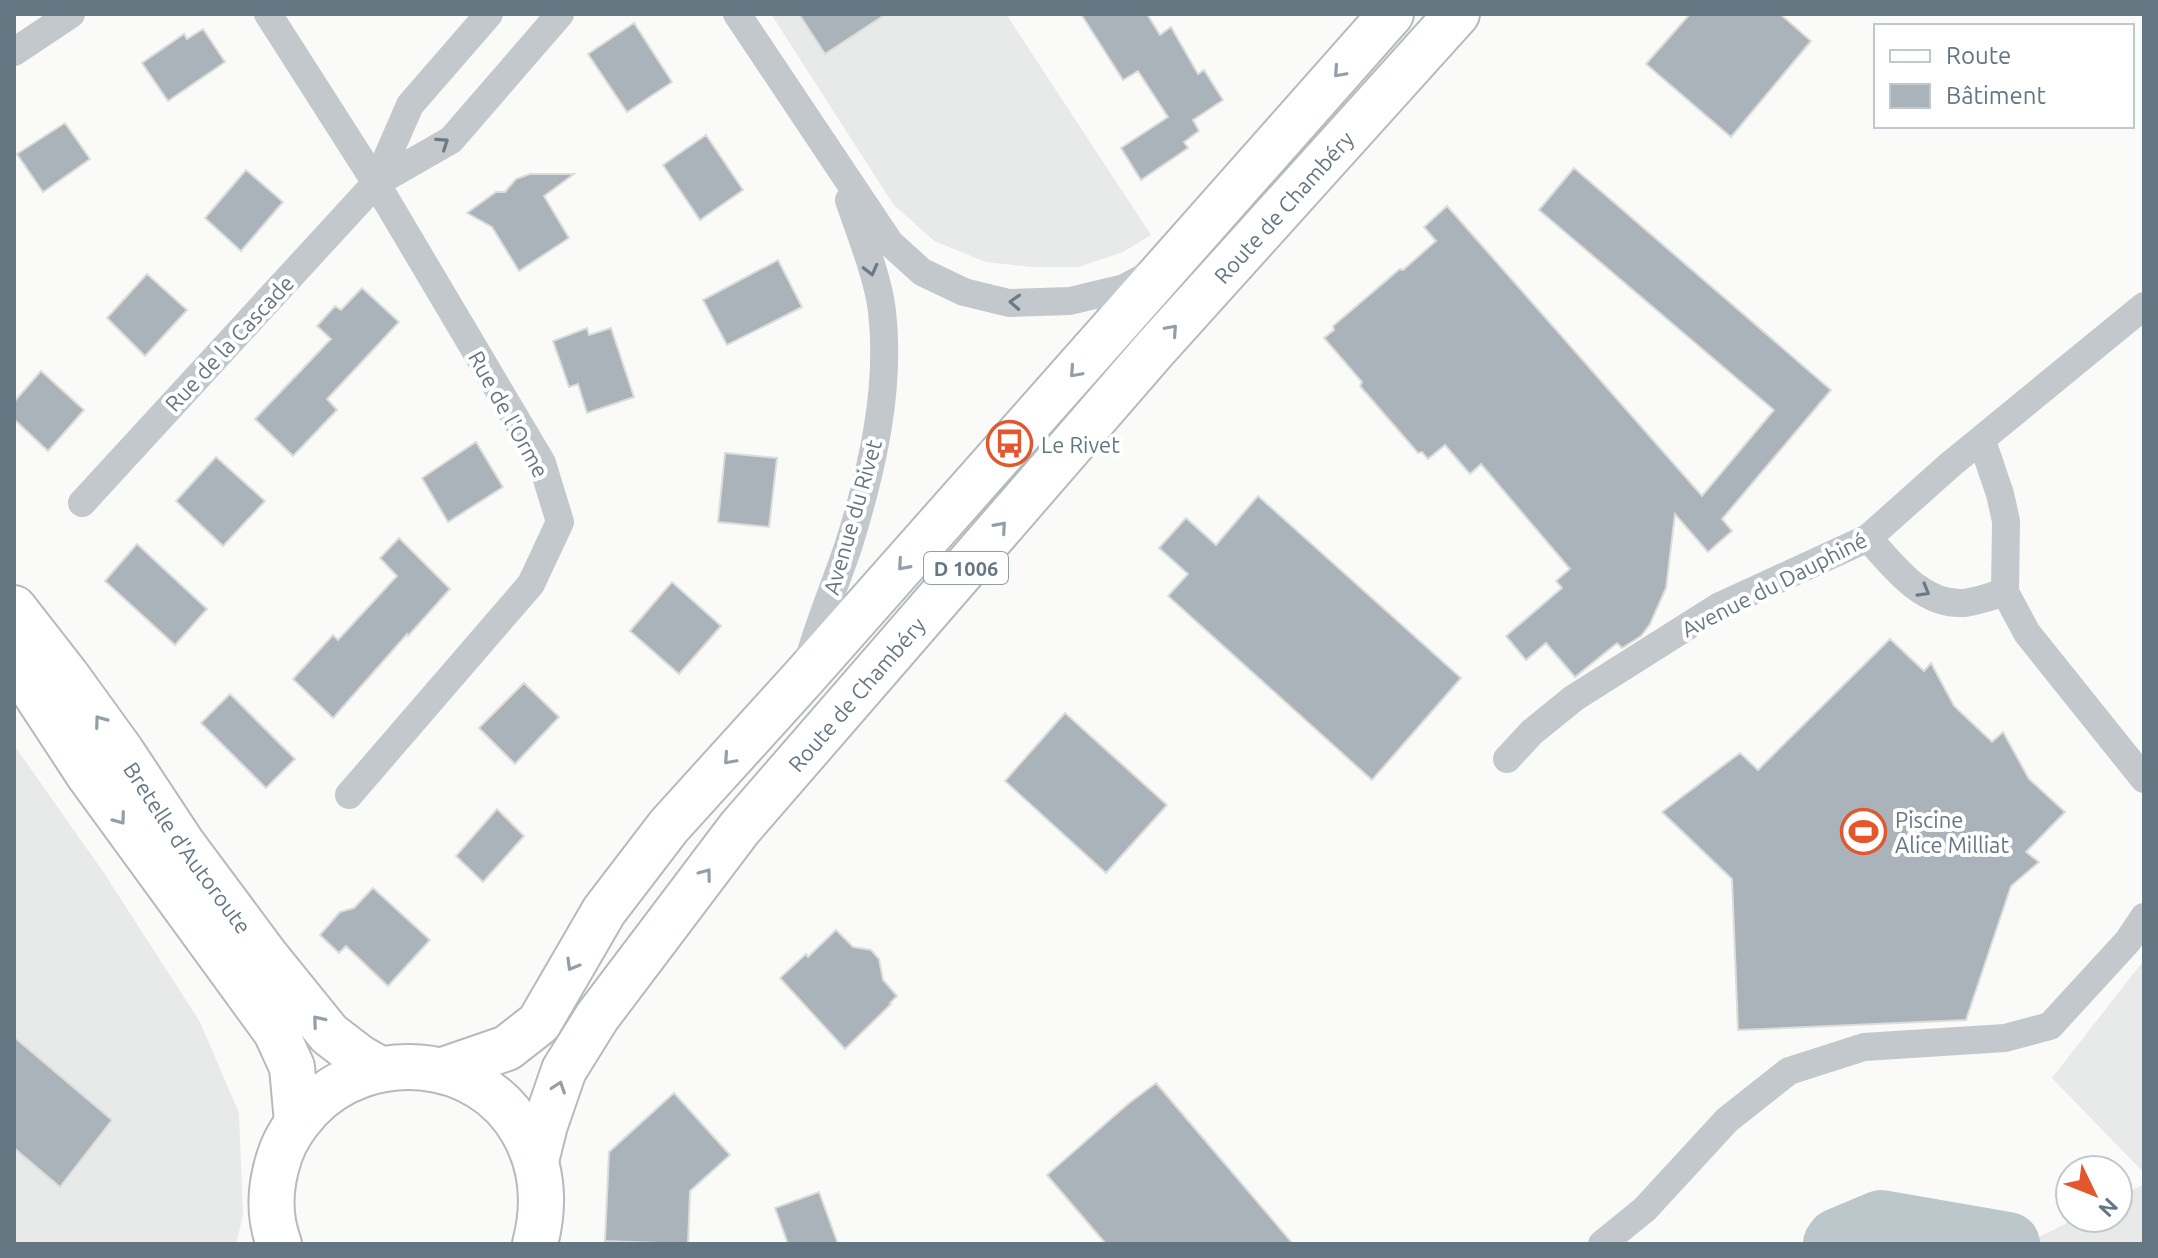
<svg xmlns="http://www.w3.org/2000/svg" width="2158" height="1258" font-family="Ubuntu,sans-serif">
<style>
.built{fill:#e8e9e9}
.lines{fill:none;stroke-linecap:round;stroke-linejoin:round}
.river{stroke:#bbc7cb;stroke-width:64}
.building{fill:#aab3b9;stroke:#dcdcda;stroke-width:2}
.primary-casing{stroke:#b5babe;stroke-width:48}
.minor{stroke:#c3c8cc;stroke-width:28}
.primary{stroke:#fff;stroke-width:44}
.oneway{stroke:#939fa8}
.oneway2{stroke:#6a7a87}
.labels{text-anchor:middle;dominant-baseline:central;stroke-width:8;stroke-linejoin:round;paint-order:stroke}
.shield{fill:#fff;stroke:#939fa8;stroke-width:2}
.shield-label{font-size:20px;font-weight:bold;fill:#657683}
.street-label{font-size:22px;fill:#657683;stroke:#fff}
.poi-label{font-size:22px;fill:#657683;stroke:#fff;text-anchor:start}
</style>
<rect width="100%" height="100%" fill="#fafaf8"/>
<path class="built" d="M 771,14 L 1006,14 L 1151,235 L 1123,252 L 1078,267 L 1033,267 L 986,262 L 934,241 L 893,204 Z
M 14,745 L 104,873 L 200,1022 L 239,1113 L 243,1215 L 236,1244 L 14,1244 Z
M 2144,960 L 2144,1173 L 2052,1078 Z
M 2144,1184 L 2144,1244 L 2025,1244 L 2077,1218 L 2118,1218 L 2118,1197 Z"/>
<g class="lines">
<path class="river" d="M 1835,1244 L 1838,1240 L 1881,1222 L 2008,1244"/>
</g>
<path class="building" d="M 799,14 L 886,14 L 825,54 Z
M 1081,14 L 1147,14 L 1160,35 L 1171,27 L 1198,74 L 1204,70 L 1223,100 L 1193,120 L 1199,131 L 1184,142 L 1188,148 L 1141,180 L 1121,148 L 1168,117 L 1138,71 L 1123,80 Z
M 1690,14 L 1780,14 L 1811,41 L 1731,137 L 1646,64 Z
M 634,23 L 672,82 L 627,112 L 588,54 Z
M 203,29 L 225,62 L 168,101 L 142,63 L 184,34 L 187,39 Z
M 65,123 L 90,159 L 43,192 L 17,154 Z
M 706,135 L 743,190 L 700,220 L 663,165 Z
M 1574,168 L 1831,390 L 1722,519 L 1732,531 L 1708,552 L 1675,514 L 1666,588 L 1650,624 L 1641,636 L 1622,648 L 1617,643 L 1575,677 L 1546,643 L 1526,660 L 1506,636 L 1562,588 L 1556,581 L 1570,569 L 1481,464 L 1470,474 L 1445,445 L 1428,459 L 1422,452 L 1418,453 L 1360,386 L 1362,382 L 1324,338 L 1334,330 L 1333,326 L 1400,269 L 1403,270 L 1436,241 L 1424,227 L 1447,206 L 1702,496 L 1774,410 L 1539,210 Z
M 246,170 L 283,202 L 241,251 L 205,218 Z
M 530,174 L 574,174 L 544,196 L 569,238 L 519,271 L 492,227 L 467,213 L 496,192 L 505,192 L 516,179 Z
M 778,260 L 802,307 L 727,345 L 703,300 Z
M 147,274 L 187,310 L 145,356 L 107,318 Z
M 362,288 L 399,322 L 327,399 L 337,410 L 293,456 L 255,419 L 331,339 L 317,326 L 335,306 L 341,310 Z
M 587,328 L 589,335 L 611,328 L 634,397 L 587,413 L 578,384 L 569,387 L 553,341 Z
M 41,371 L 84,410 L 48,451 L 14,419 L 14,402 Z
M 476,442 L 503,487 L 448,522 L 422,478 Z
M 725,453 L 777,458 L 769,527 L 718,522 Z
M 216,457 L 265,501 L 223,546 L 176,501 Z
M 1258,496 L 1461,678 L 1372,780 L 1168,596 L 1188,574 L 1159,548 L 1186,518 L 1216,545 Z
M 399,538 L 450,589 L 408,636 L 407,634 L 333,718 L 293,679 L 333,635 L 338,640 L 397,576 L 380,558 Z
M 137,544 L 207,609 L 175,645 L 105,581 Z
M 672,582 L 721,626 L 679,674 L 630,631 Z
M 1890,639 L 1924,671 L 1931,663 L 1954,706 L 1992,742 L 2003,732 L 2029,779 L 2065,812 L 2026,852 L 2039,862 L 2011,886 L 1966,1020 L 1738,1030 L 1732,879 L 1662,812 L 1740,753 L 1758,770 Z
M 524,683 L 559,717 L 515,764 L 479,728 Z
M 230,694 L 295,759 L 266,788 L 201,723 Z
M 1065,713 L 1167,805 L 1106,873 L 1005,781 Z
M 497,809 L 524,836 L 483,882 L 456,856 Z
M 373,888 L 430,940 L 388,986 L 346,946 L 339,953 L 320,935 L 340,912 L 354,908 Z
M 836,930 L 853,947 L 871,950 L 879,959 L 883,980 L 897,996 L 890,1003 L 891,1004 L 845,1049 L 780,978 L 806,954 L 808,957 Z
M 14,1037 L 112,1120 L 60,1187 L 14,1148 Z
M 1156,1083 L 1293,1244 L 1106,1244 L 1047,1175 L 1128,1104 Z
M 674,1093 L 730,1155 L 690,1191 L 688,1244 L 605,1241 L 609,1152 Z
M 819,1192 L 838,1244 L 788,1244 L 775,1208 Z"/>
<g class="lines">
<defs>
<g id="primary">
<path id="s1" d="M 14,608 L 67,676 L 122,752 L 182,843 L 266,956 L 329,1034 L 359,1057 L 380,1069"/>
<path d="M 14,661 L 88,774 L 276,1032 L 292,1067 L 297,1122"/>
<path d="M 443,1070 L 507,1048 L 539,1023 L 604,911 L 669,826 L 805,676 L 1391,14"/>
<path id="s2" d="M 536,1161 L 545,1125 L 564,1070 L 597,1017 L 739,829 L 1154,350 L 1457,14"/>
<path d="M 279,1244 C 268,1215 270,1184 280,1155 C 286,1137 297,1122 309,1109 C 368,1046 480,1054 523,1132 C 543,1167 545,1206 535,1244"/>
</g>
</defs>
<use href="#primary" class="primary-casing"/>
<path class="minor" d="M 268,14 L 376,183 L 542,463 L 560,522 L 531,584 L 349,795
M 737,14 L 890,243 L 922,272 L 964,292 L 1009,303 L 1070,301 L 1124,288 L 1152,273
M 14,52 L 71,14
M 376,183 L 410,105 L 489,14
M 1982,441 L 2000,494 L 2006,521 L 2005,592 L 2027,633 L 2144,779
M 82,503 L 376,183 L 451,140 L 560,14
M 1868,538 C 1893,565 1921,605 1963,603 C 1976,602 1992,596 2005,592
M 809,659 C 820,620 836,583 849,544 C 872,470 891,389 882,311 C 878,277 860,233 849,200
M 1507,759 L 1532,732 L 1574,698 L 1718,607 L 1868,538 L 1951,464 L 2144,306
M 1602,1244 L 1645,1209 L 1727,1120 L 1789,1071 L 1864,1047 L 2005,1038 L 2050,1026 L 2128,941 L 2144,917"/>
<use href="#primary" class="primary"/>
</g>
<defs><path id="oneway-chevron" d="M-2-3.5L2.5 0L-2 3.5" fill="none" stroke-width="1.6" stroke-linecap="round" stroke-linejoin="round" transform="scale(2)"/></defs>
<g class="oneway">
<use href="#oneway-chevron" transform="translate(1339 72) rotate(132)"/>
<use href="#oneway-chevron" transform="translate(1172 330) rotate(-48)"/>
<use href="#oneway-chevron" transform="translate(1075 372) rotate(132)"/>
<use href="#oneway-chevron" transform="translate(1001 527) rotate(-49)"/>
<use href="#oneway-chevron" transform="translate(903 565) rotate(131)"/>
<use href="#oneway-chevron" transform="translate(100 721) rotate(-126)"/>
<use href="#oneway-chevron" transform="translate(729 759) rotate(132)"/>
<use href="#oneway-chevron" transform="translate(120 819) rotate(54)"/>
<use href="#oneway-chevron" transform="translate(706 874) rotate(-53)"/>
<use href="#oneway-chevron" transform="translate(572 965) rotate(120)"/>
<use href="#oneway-chevron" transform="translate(318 1021) rotate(-130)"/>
<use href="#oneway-chevron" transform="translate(559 1087) rotate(-71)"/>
</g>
<g class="oneway2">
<use href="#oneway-chevron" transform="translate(443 143) rotate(-34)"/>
<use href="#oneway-chevron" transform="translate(871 270) rotate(76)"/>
<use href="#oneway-chevron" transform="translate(1015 302) rotate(-177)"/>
<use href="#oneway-chevron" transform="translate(1924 591) rotate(30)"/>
</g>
<defs>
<symbol id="bus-ring" viewBox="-11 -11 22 22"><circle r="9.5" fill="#fff" stroke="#e4572e" stroke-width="1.5"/><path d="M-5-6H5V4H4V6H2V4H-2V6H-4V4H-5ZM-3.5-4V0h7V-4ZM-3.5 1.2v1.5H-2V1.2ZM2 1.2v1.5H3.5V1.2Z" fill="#e4572e"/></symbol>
<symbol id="stadium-ring" viewBox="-11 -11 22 22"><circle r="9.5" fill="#fff" stroke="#e4572e" stroke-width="1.5"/><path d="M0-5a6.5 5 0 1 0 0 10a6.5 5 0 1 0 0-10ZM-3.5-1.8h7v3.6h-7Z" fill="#e4572e"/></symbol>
</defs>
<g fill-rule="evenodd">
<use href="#bus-ring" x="984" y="418" width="51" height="51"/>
<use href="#stadium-ring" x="1838" y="806" width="51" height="51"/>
</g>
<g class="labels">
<rect class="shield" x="924" y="552" width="84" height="32" rx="6"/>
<g class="shield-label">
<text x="966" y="568">D 1006</text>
</g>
<g class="street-label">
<text stroke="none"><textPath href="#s2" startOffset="1220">Route de Chambéry</textPath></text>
<text transform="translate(229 343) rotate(-47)">Rue de la Cascade</text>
<text transform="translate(509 414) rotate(61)">Rue de l'Orme</text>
<text transform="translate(852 517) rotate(-74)">Avenue du Rivet</text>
<text transform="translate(1774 584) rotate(-27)">Avenue du Dauphiné</text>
<text stroke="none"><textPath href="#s2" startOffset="572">Route de Chambéry</textPath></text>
<text stroke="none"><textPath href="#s1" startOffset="296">Bretelle d'Autoroute</textPath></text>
</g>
<g class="poi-label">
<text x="1041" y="444">Le Rivet</text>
<text x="1895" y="819">Piscine<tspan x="1895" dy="25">Alice Milliat</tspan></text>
</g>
</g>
<rect width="2158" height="1258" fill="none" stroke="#657683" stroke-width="32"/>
<rect x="1874" y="24" width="260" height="104" fill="#ffffff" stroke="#c1c8cd" stroke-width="2"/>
<rect x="1890" y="50" width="40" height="12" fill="#ffffff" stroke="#c1c8cd" stroke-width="2"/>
<text x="1946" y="64" font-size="24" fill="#657683">Route</text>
<rect x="1890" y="84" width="40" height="24" fill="#aab3b9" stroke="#c1c8cd" stroke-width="2"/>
<text x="1946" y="104" font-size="24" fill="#657683">Bâtiment</text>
<g transform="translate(2094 1194) rotate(133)"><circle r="38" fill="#ffffff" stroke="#c1c8cd" stroke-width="2"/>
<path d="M0-6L14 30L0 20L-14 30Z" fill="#e4572e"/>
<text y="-12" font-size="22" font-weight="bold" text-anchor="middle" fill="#657683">N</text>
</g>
</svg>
